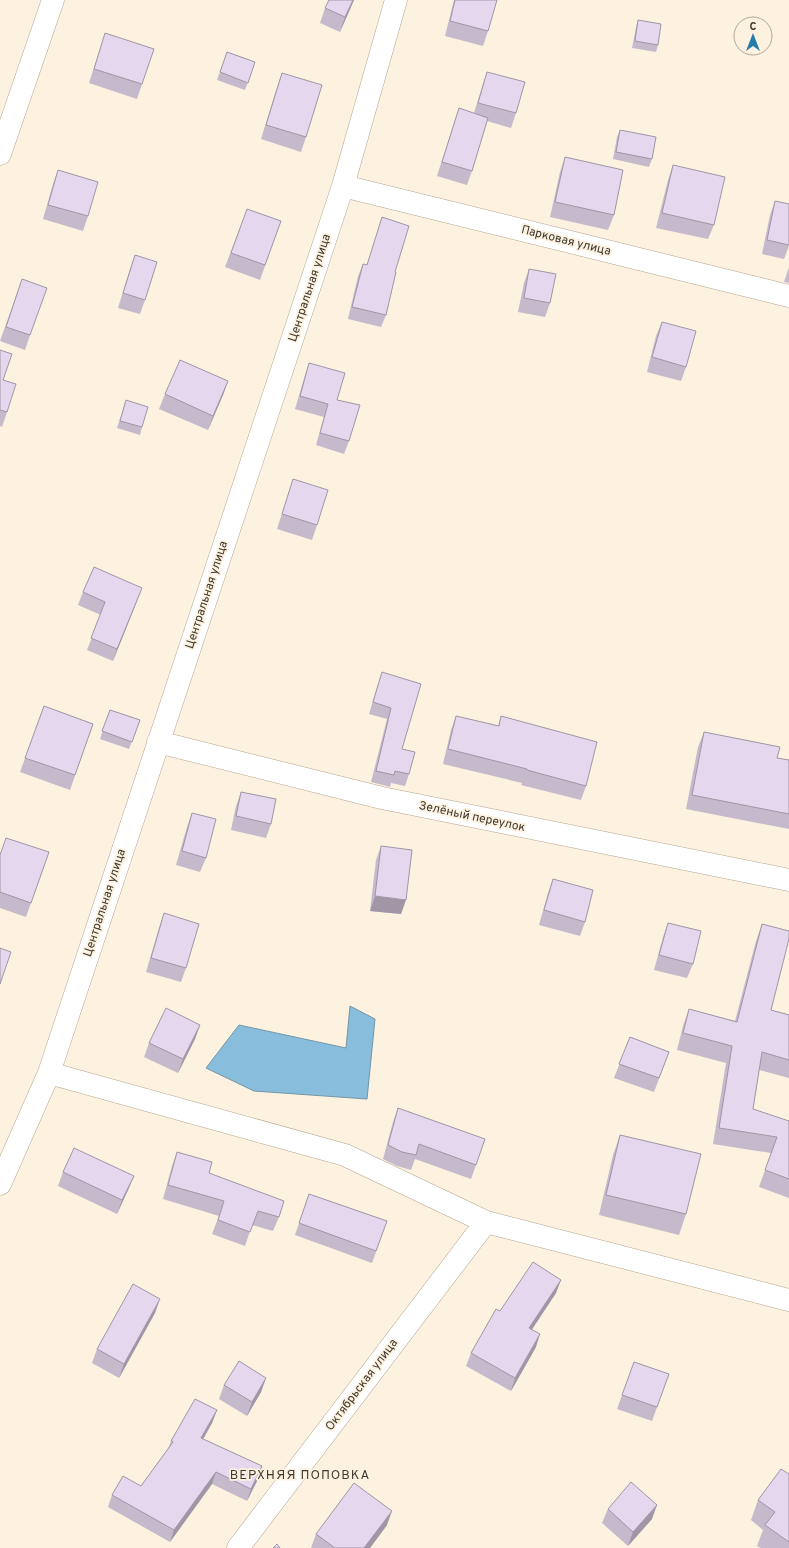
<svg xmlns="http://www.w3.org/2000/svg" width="789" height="1548" font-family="Overpass,sans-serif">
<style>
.water{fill:#88bedc;stroke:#7296a8}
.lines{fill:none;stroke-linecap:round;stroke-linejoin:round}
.minor-casing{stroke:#b5a792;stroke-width:23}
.minor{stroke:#fff;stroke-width:22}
.wall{fill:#c5b9cc}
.shaded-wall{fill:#a096a6}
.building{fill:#e5d7ed;stroke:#a096a6}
.labels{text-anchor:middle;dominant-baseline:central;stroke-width:3.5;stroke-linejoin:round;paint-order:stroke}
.street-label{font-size:12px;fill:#3f3930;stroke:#fdf1df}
.neighbourhood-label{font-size:13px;letter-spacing:1px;fill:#3f3930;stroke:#fdf1df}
</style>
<rect width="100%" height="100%" fill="#fdf1df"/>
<path class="water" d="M 350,1006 L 375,1019 L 367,1099 L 254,1091 L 206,1068 L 239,1025 L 346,1048 Z"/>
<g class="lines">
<defs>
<path id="minor" d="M 0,154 L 53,0
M 343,186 L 789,296
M 158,742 L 382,798 L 789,880
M 49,1073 L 345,1155 L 486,1222 L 789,1300
M 0,1184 L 49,1073 L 343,186 L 396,0
M 238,1548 L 486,1222"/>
</defs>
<use href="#minor" class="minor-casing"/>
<use href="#minor" class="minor"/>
</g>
<path class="wall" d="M 354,0 L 340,32 L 320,23 L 325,8 Z
M 454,0 L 497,0 L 488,31 L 483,46 L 445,36 Z
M 638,20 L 658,45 L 656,52 L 632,48 L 636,27 Z
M 105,33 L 142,84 L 137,99 L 89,83 Z
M 227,52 L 255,62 L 245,90 L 217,80 Z
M 487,72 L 516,113 L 511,128 L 487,121 L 472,171 L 467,185 L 437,176 L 454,123 L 459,108 L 474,113 L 482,87 Z
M 282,73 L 306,137 L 301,152 L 261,139 L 277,87 Z
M 620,130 L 652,159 L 649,167 L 613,159 L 617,137 Z
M 565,157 L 614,215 L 608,230 L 550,217 L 560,172 Z
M 673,165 L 714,225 L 708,239 L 656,228 L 668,180 Z
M 58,170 L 88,216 L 83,231 L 43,219 L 53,184 Z
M 775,201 L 789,204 L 789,246 L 784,259 L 762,254 L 770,215 Z
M 247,209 L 281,221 L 260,280 L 225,267 Z
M 382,217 L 395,272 L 386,315 L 381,327 L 348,319 L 358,276 L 363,264 L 367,265 L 378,230 Z
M 135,255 L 145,300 L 140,314 L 118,308 L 130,269 Z
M 789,267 L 789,283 L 784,282 Z
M 529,269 L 550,303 L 545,317 L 518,312 L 524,283 Z
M 22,279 L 30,335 L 25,350 L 0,341 Z
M 662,322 L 686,367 L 681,381 L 647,372 L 656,336 Z
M 0,350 L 7,412 L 2,427 L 0,426 Z
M 309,363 L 349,441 L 344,454 L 316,445 L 324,417 L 295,409 L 305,375 Z
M 228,381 L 223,395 L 208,430 L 159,409 L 165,394 Z
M 126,400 L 142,427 L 140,435 L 117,428 Z
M 293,479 L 317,525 L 312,540 L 277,529 Z
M 83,592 L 137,601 L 113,661 L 87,650 L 101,615 L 78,605 Z
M 382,672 L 402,749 L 409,774 L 405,786 L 391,783 L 390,787 L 371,782 L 387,719 L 369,714 L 378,684 Z
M 44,706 L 93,724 L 70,790 L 20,772 Z
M 110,710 L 140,720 L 129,749 L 100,739 Z
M 456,716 L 498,726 L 501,716 L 586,786 L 581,800 L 521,785 L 522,783 L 443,764 L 451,730 Z
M 704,732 L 777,758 L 789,760 L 789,829 L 686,809 L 698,747 Z
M 241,792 L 271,824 L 266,838 L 231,830 L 236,806 Z
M 192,813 L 206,858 L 200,872 L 176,865 L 187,827 Z
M 381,846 L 401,914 L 370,911 L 376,860 Z
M 49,852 L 26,917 L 0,908 L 0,855 Z
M 553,879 L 585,922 L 580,936 L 539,925 L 548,893 Z
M 164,913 L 186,968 L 181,982 L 146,972 L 159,928 Z
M 668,923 L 693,964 L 687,978 L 654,970 L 663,937 Z
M 762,924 L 771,1010 L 789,1015 L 789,1078 L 759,1070 L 753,1109 L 789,1121 L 789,1198 L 759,1187 L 771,1153 L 713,1144 L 726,1063 L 677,1050 L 683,1026 L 689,1009 L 735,1021 L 756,941 Z
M 200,1025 L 195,1039 L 178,1073 L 144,1057 L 149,1043 Z
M 630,1037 L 669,1052 L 654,1092 L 614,1078 Z
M 398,1108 L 476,1165 L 471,1179 L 415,1159 L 411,1170 L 397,1166 L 383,1159 L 393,1122 Z
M 620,1135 L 686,1214 L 679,1235 L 599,1215 L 613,1155 Z
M 177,1152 L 279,1217 L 273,1231 L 252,1225 L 245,1246 L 212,1234 L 219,1216 L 163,1199 L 172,1166 Z
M 63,1172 L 134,1176 L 128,1190 L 117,1214 L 58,1186 Z
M 309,1194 L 387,1221 L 372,1263 L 295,1235 Z
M 556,1293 L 532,1329 L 536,1347 L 511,1391 L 466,1366 L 471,1353 L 500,1311 Z
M 155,1313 L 119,1378 L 92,1363 L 97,1349 Z
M 634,1362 L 669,1374 L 652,1421 L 617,1409 Z
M 266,1378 L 261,1392 L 247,1416 L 219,1399 L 224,1385 Z
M 217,1410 L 212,1423 L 203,1439 L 262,1466 L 258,1479 L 247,1501 L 212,1484 L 170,1542 L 108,1507 L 112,1495 L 141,1486 L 168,1449 L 171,1441 Z
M 789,1474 L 789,1548 L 761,1548 L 757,1546 L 763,1530 L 751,1520 L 758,1500 Z
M 608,1509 L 652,1519 L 628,1546 L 602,1523 Z
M 387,1525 L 370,1548 L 311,1548 L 316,1534 Z"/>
<path class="shaded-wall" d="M 353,0 L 354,0 L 340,32 L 345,17 Z
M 228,381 L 223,395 L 208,430 L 213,416 Z
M 142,588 L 137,601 L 113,661 L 117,649 Z
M 375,896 L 406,900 L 401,914 L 370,911 Z
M 200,1025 L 195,1039 L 178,1073 L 183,1059 Z
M 134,1176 L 128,1190 L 117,1214 L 122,1200 Z
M 561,1280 L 556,1293 L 525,1340 L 529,1328 Z
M 160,1299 L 155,1313 L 119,1378 L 124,1364 Z
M 540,1334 L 536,1347 L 511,1391 L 515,1378 Z
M 266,1378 L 261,1392 L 247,1416 L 252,1402 Z
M 217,1410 L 212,1423 L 197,1450 L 201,1438 Z
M 262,1466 L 258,1479 L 247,1501 L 251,1489 Z
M 216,1472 L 212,1484 L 170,1542 L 174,1530 Z
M 657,1505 L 652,1519 L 628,1546 L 633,1532 Z
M 392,1511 L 387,1525 L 370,1548 L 364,1548 Z"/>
<path class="building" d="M 329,0 L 353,0 L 345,17 L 325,8 Z
M 455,0 L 497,0 L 488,31 L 450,21 Z
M 638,20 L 661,24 L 658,45 L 635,41 Z
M 105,33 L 154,49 L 142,84 L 94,69 Z
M 227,52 L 255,62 L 248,83 L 220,72 Z
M 487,72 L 525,82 L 516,113 L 478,103 Z
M 282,73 L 322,85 L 306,137 L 266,125 Z
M 459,108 L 488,118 L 472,171 L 442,162 Z
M 620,130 L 656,137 L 652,159 L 616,152 Z
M 565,157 L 623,170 L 614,215 L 555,202 Z
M 673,165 L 725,177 L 714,225 L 662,213 Z
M 58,170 L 98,182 L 88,216 L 48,205 Z
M 775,201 L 789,204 L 789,245 L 767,240 Z
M 247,209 L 281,221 L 265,265 L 231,253 Z
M 382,217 L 409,226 L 395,272 L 396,272 L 386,315 L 352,307 L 363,264 L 367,265 Z
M 135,255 L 157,262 L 145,300 L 123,293 Z
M 529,269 L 556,274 L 550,303 L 524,298 Z
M 22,279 L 47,288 L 30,335 L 6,327 Z
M 662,322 L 696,331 L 686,367 L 652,357 Z
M 0,350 L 12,354 L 3,380 L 16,384 L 7,412 L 0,410 Z
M 180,360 L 228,381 L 213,416 L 165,394 Z
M 309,363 L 345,373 L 337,400 L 360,405 L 349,441 L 320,433 L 328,404 L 300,396 Z
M 126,400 L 148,407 L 142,427 L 120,421 Z
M 293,479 L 328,490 L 317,525 L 282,514 Z
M 94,567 L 142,588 L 117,649 L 91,638 L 105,602 L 83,592 Z
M 382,672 L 421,684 L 402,749 L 415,752 L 409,774 L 395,771 L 394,775 L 376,771 L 391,708 L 373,702 Z
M 44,706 L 93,724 L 75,775 L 25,758 Z
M 110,710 L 140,720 L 132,742 L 102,731 Z
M 456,716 L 499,726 L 501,716 L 597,742 L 586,786 L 527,770 L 527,769 L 448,749 Z
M 704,732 L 780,747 L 777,758 L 789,760 L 789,814 L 692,795 Z
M 241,792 L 276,799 L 271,824 L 236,816 Z
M 192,813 L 216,819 L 206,858 L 182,851 Z
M 6,838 L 49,852 L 31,903 L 0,892 L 0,855 Z
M 381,846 L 412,850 L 406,900 L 375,896 Z
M 553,879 L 593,890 L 585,922 L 544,910 Z
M 164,913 L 199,924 L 186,968 L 151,958 Z
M 668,923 L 701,931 L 693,964 L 659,955 Z
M 762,924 L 789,931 L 789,939 L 771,1010 L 789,1015 L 789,1060 L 762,1052 L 753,1109 L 789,1121 L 789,1179 L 765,1170 L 777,1137 L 719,1128 L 732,1046 L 683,1033 L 689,1009 L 737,1022 Z
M 0,948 L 11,952 L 0,984 Z
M 166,1008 L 200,1025 L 183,1059 L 149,1043 Z
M 630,1037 L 669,1052 L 659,1078 L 619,1064 Z
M 398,1108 L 485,1139 L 476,1165 L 419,1144 L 416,1155 L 402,1152 L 388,1145 Z
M 620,1135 L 701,1154 L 686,1214 L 606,1195 Z
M 74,1148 L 134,1176 L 122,1200 L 63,1172 Z
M 177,1152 L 212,1162 L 209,1173 L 284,1201 L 279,1217 L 258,1211 L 250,1232 L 218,1220 L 224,1201 L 168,1185 Z
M 309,1194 L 387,1221 L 376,1251 L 299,1223 Z
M 533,1262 L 561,1280 L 529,1328 L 540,1334 L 515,1378 L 471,1353 L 496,1309 L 500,1311 Z
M 133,1284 L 160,1299 L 124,1364 L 97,1349 Z
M 239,1361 L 266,1378 L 252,1402 L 224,1385 Z
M 634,1362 L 669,1374 L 657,1407 L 622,1395 Z
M 195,1399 L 217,1410 L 201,1438 L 262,1466 L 251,1489 L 216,1472 L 174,1530 L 112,1495 L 123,1476 L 141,1486 L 173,1442 L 171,1441 Z
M 781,1469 L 789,1474 L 789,1542 L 765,1525 L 775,1512 L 758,1500 Z
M 631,1482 L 657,1505 L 633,1532 L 608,1509 Z
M 354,1483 L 392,1511 L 364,1548 L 335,1548 L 316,1534 Z
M 277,1544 L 280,1548 L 273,1548 Z"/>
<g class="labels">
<g class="street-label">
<text transform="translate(566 241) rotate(14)">Парковая улица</text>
<text transform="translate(310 288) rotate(-72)">Центральная улица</text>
<text transform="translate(207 595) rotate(-72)">Центральная улица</text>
<text transform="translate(472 817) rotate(12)">Зелёный переулок</text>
<text transform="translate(105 903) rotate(-72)">Центральная улица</text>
<text transform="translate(362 1385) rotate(-53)">Октябрьская улица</text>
</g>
<g class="neighbourhood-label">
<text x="300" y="1476">ВЕРХНЯЯ ПОПОВКА</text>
</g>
</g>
<g transform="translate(753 36)"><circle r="19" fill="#fdf1df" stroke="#b1a799"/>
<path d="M0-3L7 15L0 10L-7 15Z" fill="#247dac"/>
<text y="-6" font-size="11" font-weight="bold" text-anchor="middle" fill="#3f3930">С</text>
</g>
</svg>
